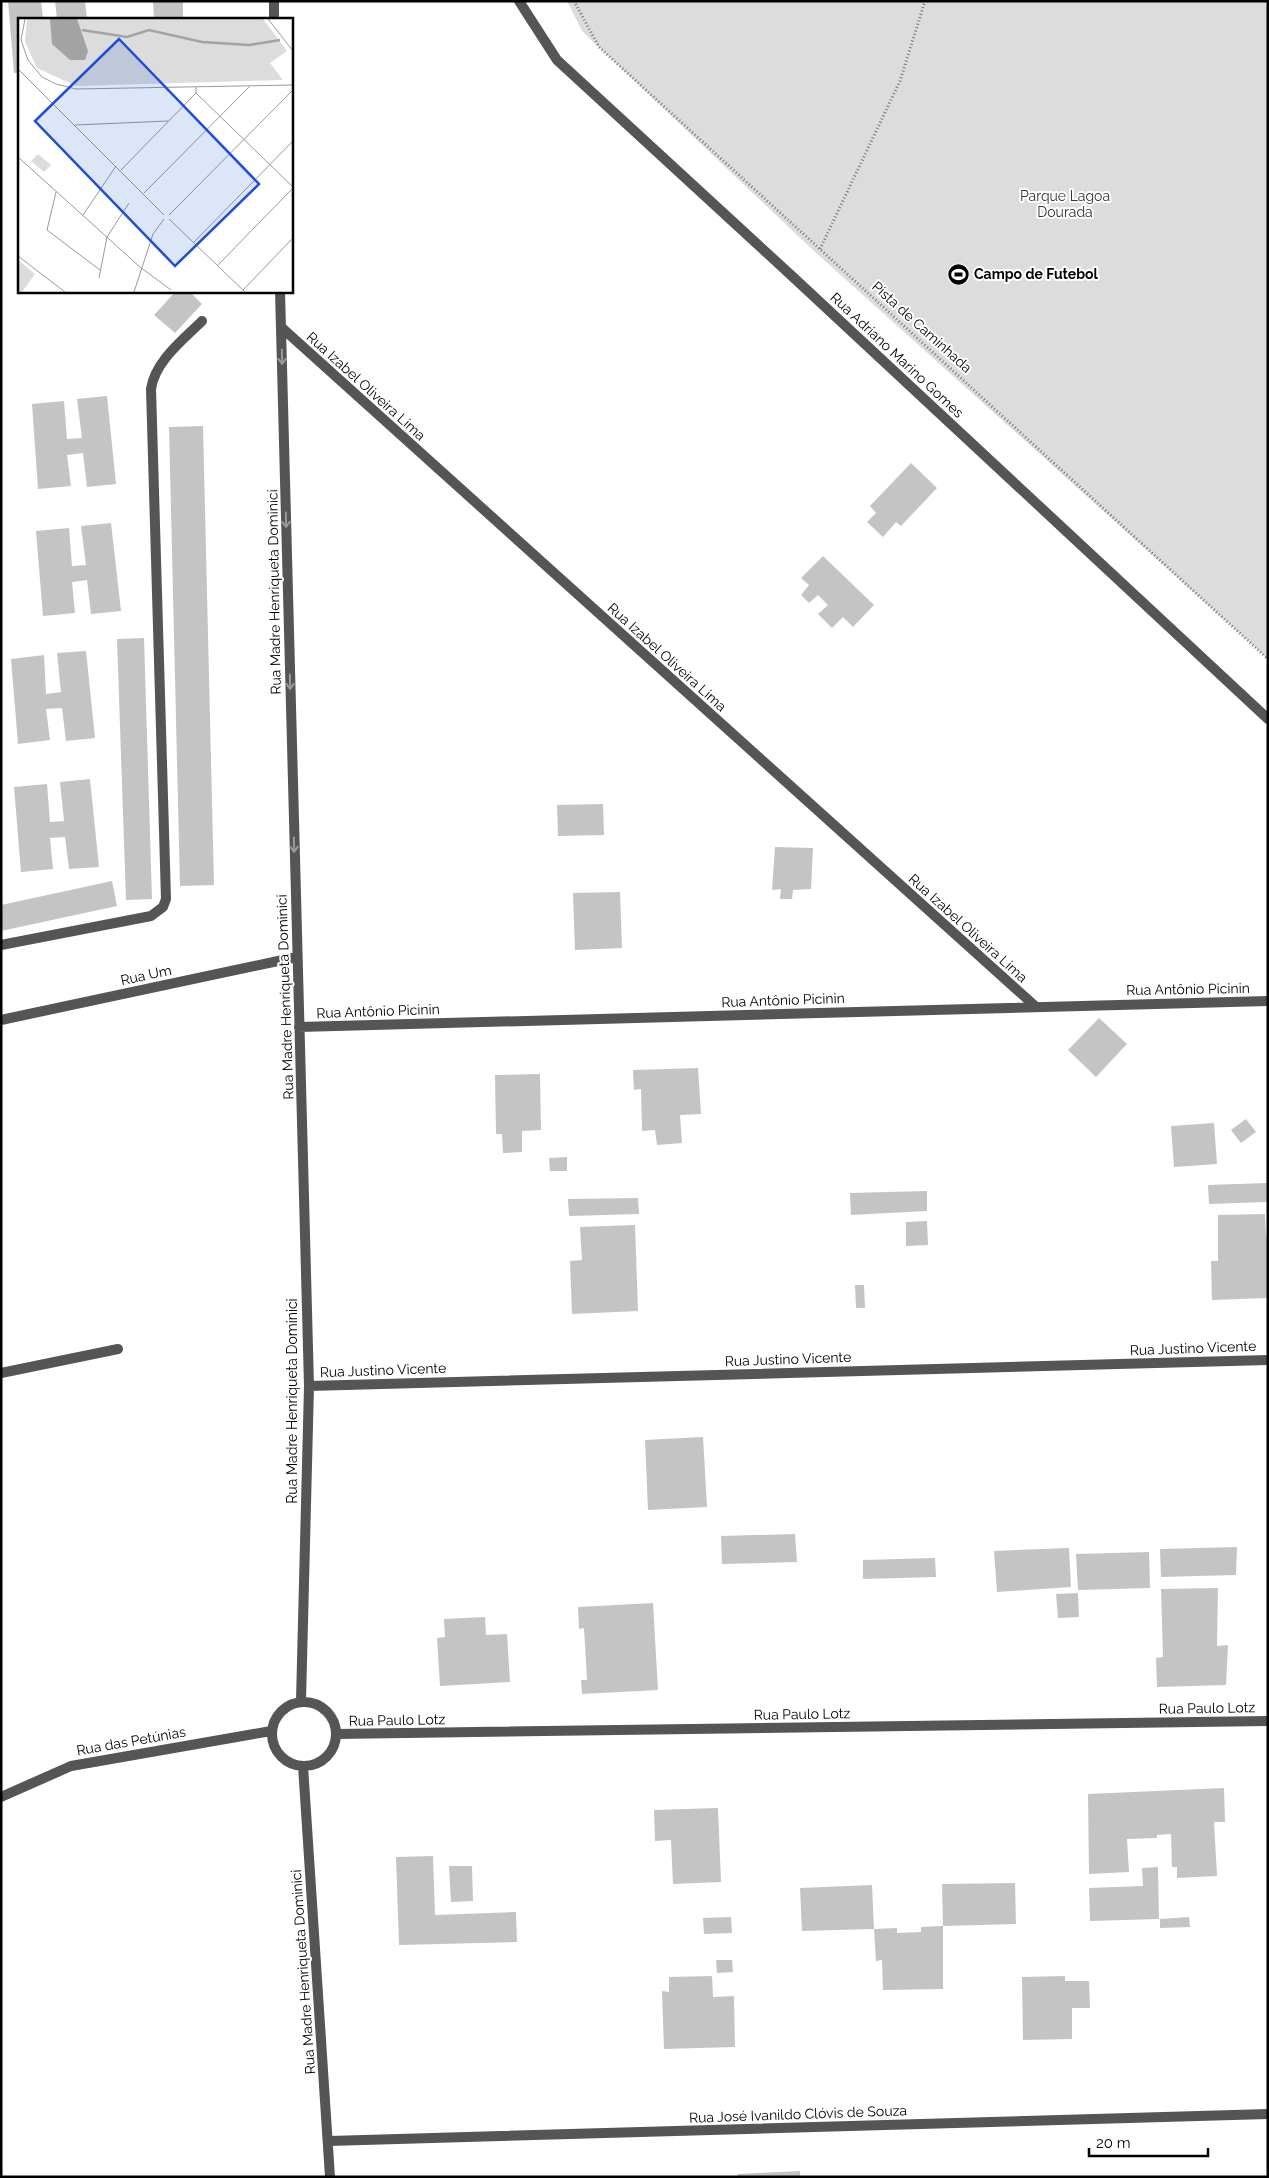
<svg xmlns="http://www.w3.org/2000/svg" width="1269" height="2178" font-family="Raleway,sans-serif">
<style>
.green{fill:#dcdcdc}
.building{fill:#c4c4c4}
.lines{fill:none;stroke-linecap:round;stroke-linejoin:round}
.path{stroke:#777;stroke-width:3;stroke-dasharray:1 2.5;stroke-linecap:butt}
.service{stroke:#555;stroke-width:10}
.minor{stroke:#555;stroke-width:10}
.oneway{stroke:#999}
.labels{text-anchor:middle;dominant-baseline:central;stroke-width:4;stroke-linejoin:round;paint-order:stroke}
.park-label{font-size:14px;fill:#333;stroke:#fff}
.poi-label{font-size:14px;font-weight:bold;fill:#000;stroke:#fff;text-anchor:start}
.street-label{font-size:14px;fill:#000;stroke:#fff}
.inset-river{fill:none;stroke:#a3a3a3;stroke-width:2.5}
.inset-road{fill:none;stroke:#999;stroke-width:1}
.view{fill:#1d4ed8;fill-opacity:0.15;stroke:#1d4ed8;stroke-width:2.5}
.inset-edge{fill:none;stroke:#000;stroke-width:2.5}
</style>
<rect width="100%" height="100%" fill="#fff"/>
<path class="green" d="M 567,1 L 1268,1 L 1268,659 L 815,252 L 582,31 Z"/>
<path class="building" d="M 8,1 L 41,1 L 43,19 L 19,19 L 19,73 L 14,73 Z
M 55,1 L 85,1 L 87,19 L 57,19 Z
M 153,1 L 183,1 L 183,19 L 154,19 Z
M 176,291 L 189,291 L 202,304 L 175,333 L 154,315 Z
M 107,396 L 116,484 L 87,487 L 83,453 L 67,455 L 71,486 L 38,489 L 32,404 L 64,401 L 67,439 L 82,438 L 77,399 Z
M 203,426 L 214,885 L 180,886 L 169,427 Z
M 911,463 L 937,488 L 901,526 L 896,522 L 883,537 L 867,522 L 876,513 L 870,506 Z
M 111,523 L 121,611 L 91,614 L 87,580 L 72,582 L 75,613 L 43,616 L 36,531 L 69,528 L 72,566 L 86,565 L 81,526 Z
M 823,556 L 874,605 L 853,627 L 843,617 L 832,628 L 818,614 L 828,605 L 818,595 L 809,603 L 801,595 L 809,585 L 801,578 Z
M 144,638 L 152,899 L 126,900 L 117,639 Z
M 86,651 L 95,738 L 66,741 L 62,708 L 46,709 L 50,740 L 18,744 L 11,659 L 44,655 L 46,694 L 61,692 L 57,653 Z
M 90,779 L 99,867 L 69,869 L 65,837 L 50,838 L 53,869 L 21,872 L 14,787 L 47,784 L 50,822 L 64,821 L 60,782 Z
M 603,804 L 604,835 L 558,836 L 557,805 Z
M 775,847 L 813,848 L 811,889 L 793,890 L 792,899 L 780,899 L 781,889 L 772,890 Z
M 112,881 L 117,906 L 1,931 L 1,905 Z
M 620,892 L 622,948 L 575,950 L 573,893 Z
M 1099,1018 L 1127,1044 L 1096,1077 L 1068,1050 Z
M 698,1068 L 701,1114 L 680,1115 L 682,1143 L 657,1145 L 655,1130 L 642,1131 L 641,1089 L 634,1090 L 633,1070 Z
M 540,1074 L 541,1130 L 522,1131 L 522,1152 L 503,1153 L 502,1134 L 496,1134 L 495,1075 Z
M 1246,1119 L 1256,1132 L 1241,1143 L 1231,1130 Z
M 1214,1123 L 1217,1164 L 1174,1167 L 1171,1126 Z
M 567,1157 L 567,1171 L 550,1171 L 549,1158 Z
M 1268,1183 L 1268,1202 L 1209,1204 L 1208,1185 Z
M 927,1191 L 927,1211 L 851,1215 L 850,1193 Z
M 638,1198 L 639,1214 L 569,1216 L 568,1199 Z
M 1265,1214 L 1266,1237 L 1268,1237 L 1268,1298 L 1212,1300 L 1211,1261 L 1218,1261 L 1218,1215 Z
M 927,1221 L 928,1245 L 906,1246 L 906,1222 Z
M 635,1225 L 638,1311 L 572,1314 L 570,1261 L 582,1260 L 580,1227 Z
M 855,1285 L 864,1285 L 865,1308 L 856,1308 Z
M 703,1437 L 707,1507 L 648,1510 L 645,1440 Z
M 795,1534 L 797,1562 L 722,1564 L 721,1536 Z
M 1237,1547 L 1236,1575 L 1161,1577 L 1160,1549 Z
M 1069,1548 L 1071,1587 L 997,1592 L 994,1551 Z
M 1149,1552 L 1150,1588 L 1078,1590 L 1076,1554 Z
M 935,1558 L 936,1577 L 863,1579 L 863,1560 Z
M 1218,1588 L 1217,1646 L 1228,1645 L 1226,1685 L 1157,1687 L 1156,1658 L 1163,1657 L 1161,1589 Z
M 1078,1593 L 1079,1617 L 1058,1618 L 1056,1594 Z
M 653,1603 L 658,1690 L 582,1694 L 581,1680 L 587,1680 L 584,1628 L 579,1629 L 578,1607 Z
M 485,1617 L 486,1635 L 507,1634 L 510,1682 L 440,1686 L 437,1638 L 445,1637 L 444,1619 Z
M 1224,1788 L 1225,1822 L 1214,1822 L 1217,1876 L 1177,1878 L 1177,1867 L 1172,1867 L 1171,1834 L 1157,1835 L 1157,1838 L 1127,1839 L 1129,1872 L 1089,1874 L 1088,1794 Z
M 718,1808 L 721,1882 L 673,1884 L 671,1840 L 655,1841 L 654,1810 Z
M 433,1856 L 435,1915 L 516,1912 L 517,1942 L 399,1945 L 396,1857 Z
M 449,1866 L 472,1866 L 473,1901 L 451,1902 Z
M 1158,1867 L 1159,1919 L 1090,1921 L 1089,1888 L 1143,1886 L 1142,1868 Z
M 1015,1883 L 1016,1924 L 943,1926 L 943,1989 L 883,1990 L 882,1960 L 876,1961 L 874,1929 L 802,1931 L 800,1888 L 872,1885 L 874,1929 L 897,1928 L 897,1933 L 921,1932 L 921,1927 L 943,1926 L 942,1884 Z
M 731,1917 L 732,1933 L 704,1934 L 703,1918 Z
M 1189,1917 L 1190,1927 L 1160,1928 L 1160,1919 Z
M 716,1960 L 732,1960 L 733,1972 L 717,1973 Z
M 712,1976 L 713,1997 L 734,1996 L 735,2047 L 664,2049 L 662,1991 L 669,1992 L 669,1977 Z
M 1065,1976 L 1065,1981 L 1089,1981 L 1090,2008 L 1072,2008 L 1072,2039 L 1023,2040 L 1022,1977 Z
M 800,2171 L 800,2177 L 738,2177 L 737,2174 Z"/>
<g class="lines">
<path class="path" d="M 574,1 L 599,47 L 1268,659
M 820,249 L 900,81 L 925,1"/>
<path class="service" d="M 1,945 L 151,916 L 163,907 L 166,899 L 151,389 C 155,361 183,340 202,321"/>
<path class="minor" d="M 274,1 L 274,19
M 519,1 L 557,60 L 793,277 L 1268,719
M 280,291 L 309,1386 L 301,1701
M 281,327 L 1035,1006
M 1,1020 L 297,957
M 299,1027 L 1268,1001
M 1,1373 L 118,1349
M 309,1386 L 1268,1360
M272 1734a32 32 0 1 1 64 0a32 32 0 1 1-64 0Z
M 336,1734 L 1268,1721
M 303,1766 L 330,2177
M 1,1797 L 71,1766 L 271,1731
M 329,2141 L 1268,2114"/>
</g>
<defs><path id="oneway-shaft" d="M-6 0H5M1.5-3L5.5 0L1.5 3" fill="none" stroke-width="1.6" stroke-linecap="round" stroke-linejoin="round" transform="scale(1.25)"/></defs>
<g class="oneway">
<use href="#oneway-shaft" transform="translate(282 357) rotate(89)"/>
<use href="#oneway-shaft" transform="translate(286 520) rotate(89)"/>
<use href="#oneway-shaft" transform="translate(290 682) rotate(89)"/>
<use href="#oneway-shaft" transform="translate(294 845) rotate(89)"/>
</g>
<defs>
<symbol id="stadium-disc" viewBox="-11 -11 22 22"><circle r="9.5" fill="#000" stroke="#fff"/><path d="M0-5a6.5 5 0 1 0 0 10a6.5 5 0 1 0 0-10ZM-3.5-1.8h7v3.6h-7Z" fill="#fff"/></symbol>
</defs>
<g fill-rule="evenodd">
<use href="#stadium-disc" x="946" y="262" width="25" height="25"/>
</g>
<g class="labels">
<g class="park-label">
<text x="1065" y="196">Parque Lagoa<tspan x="1065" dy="16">Dourada</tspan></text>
</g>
<g class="poi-label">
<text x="974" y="274">Campo de Futebol</text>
</g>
<g class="street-label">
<text transform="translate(922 327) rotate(42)">Pista de Caminhada</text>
<text transform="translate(897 355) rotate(43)">Rua Adriano Marino Gomes</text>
<text transform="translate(366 386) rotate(42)">Rua Izabel Oliveira Lima</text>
<text transform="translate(274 592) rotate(-91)">Rua Madre Henriqueta Dominici</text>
<text transform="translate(667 657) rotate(42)">Rua Izabel Oliveira Lima</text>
<text transform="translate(968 928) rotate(42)">Rua Izabel Oliveira Lima</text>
<text transform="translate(146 975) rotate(-12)">Rua Um</text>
<text transform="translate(1188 989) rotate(-1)">Rua Antônio Picinin</text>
<text transform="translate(285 997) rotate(-92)">Rua Madre Henriqueta Dominici</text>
<text transform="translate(783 1000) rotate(-2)">Rua Antônio Picinin</text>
<text transform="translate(378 1011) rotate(-2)">Rua Antônio Picinin</text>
<text transform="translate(1193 1348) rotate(-2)">Rua Justino Vicente</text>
<text transform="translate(788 1359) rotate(-2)">Rua Justino Vicente</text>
<text transform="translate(383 1370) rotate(-2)">Rua Justino Vicente</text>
<text transform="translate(292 1401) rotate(-90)">Rua Madre Henriqueta Dominici</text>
<text transform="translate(1207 1708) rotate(-1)">Rua Paulo Lotz</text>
<text transform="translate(802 1714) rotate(-1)">Rua Paulo Lotz</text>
<text transform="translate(397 1720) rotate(-1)">Rua Paulo Lotz</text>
<text transform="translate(131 1741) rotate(-10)">Rua das Petúnias</text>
<text transform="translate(303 1972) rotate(-94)">Rua Madre Henriqueta Dominici</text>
<text transform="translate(798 2114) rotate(-2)">Rua José Ivanildo Clóvis de Souza</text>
</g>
</g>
<g transform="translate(18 18)">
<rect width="275" height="275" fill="#fff"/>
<path d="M 9,1 L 245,1 L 269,33 L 252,45 L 265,62 L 58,68 L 19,50 L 7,24 ZM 20,136 L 33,147 L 26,154 L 13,143 ZM 0,242 L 17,256 L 4,274 L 0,273 Z" fill="#dcdcdc"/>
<path d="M 32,1 L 59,1 L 70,33 L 67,42 L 52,42 L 34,26 Z" fill="#a3a3a3"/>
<path class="inset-river" d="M 64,12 L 109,19 L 131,12 L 184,24 L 231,27 L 262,22"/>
<path class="inset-road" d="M 7,1 L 3,22 L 10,42 L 24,59 L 38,66 L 58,71 L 275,67M 250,1 L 275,33M 0,51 L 146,197M 178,69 L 178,75 L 275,169M 57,107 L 150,103M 0,139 L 122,249 L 153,272M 103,152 L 178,75M 38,174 L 29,212 L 82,252M 126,175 L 232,68M 65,197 L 98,148M 151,197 L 275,72M 151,201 L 227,274M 176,224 L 275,123M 0,238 L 47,274M 200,247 L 275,170M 81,260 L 89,219 L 111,185M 225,272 L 275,220M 116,274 L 135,216 L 146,201"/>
<path class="view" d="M 101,21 L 241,166 L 157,248 L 17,103 Z"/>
<rect width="275" height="275" class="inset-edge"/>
</g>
<rect width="1269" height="2178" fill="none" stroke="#000000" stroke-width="5"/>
<path d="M1089 2148v8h119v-8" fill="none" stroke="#000000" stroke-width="2.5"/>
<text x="1096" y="2148" font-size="15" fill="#000000" stroke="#ffffff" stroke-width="4" paint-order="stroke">20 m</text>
</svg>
